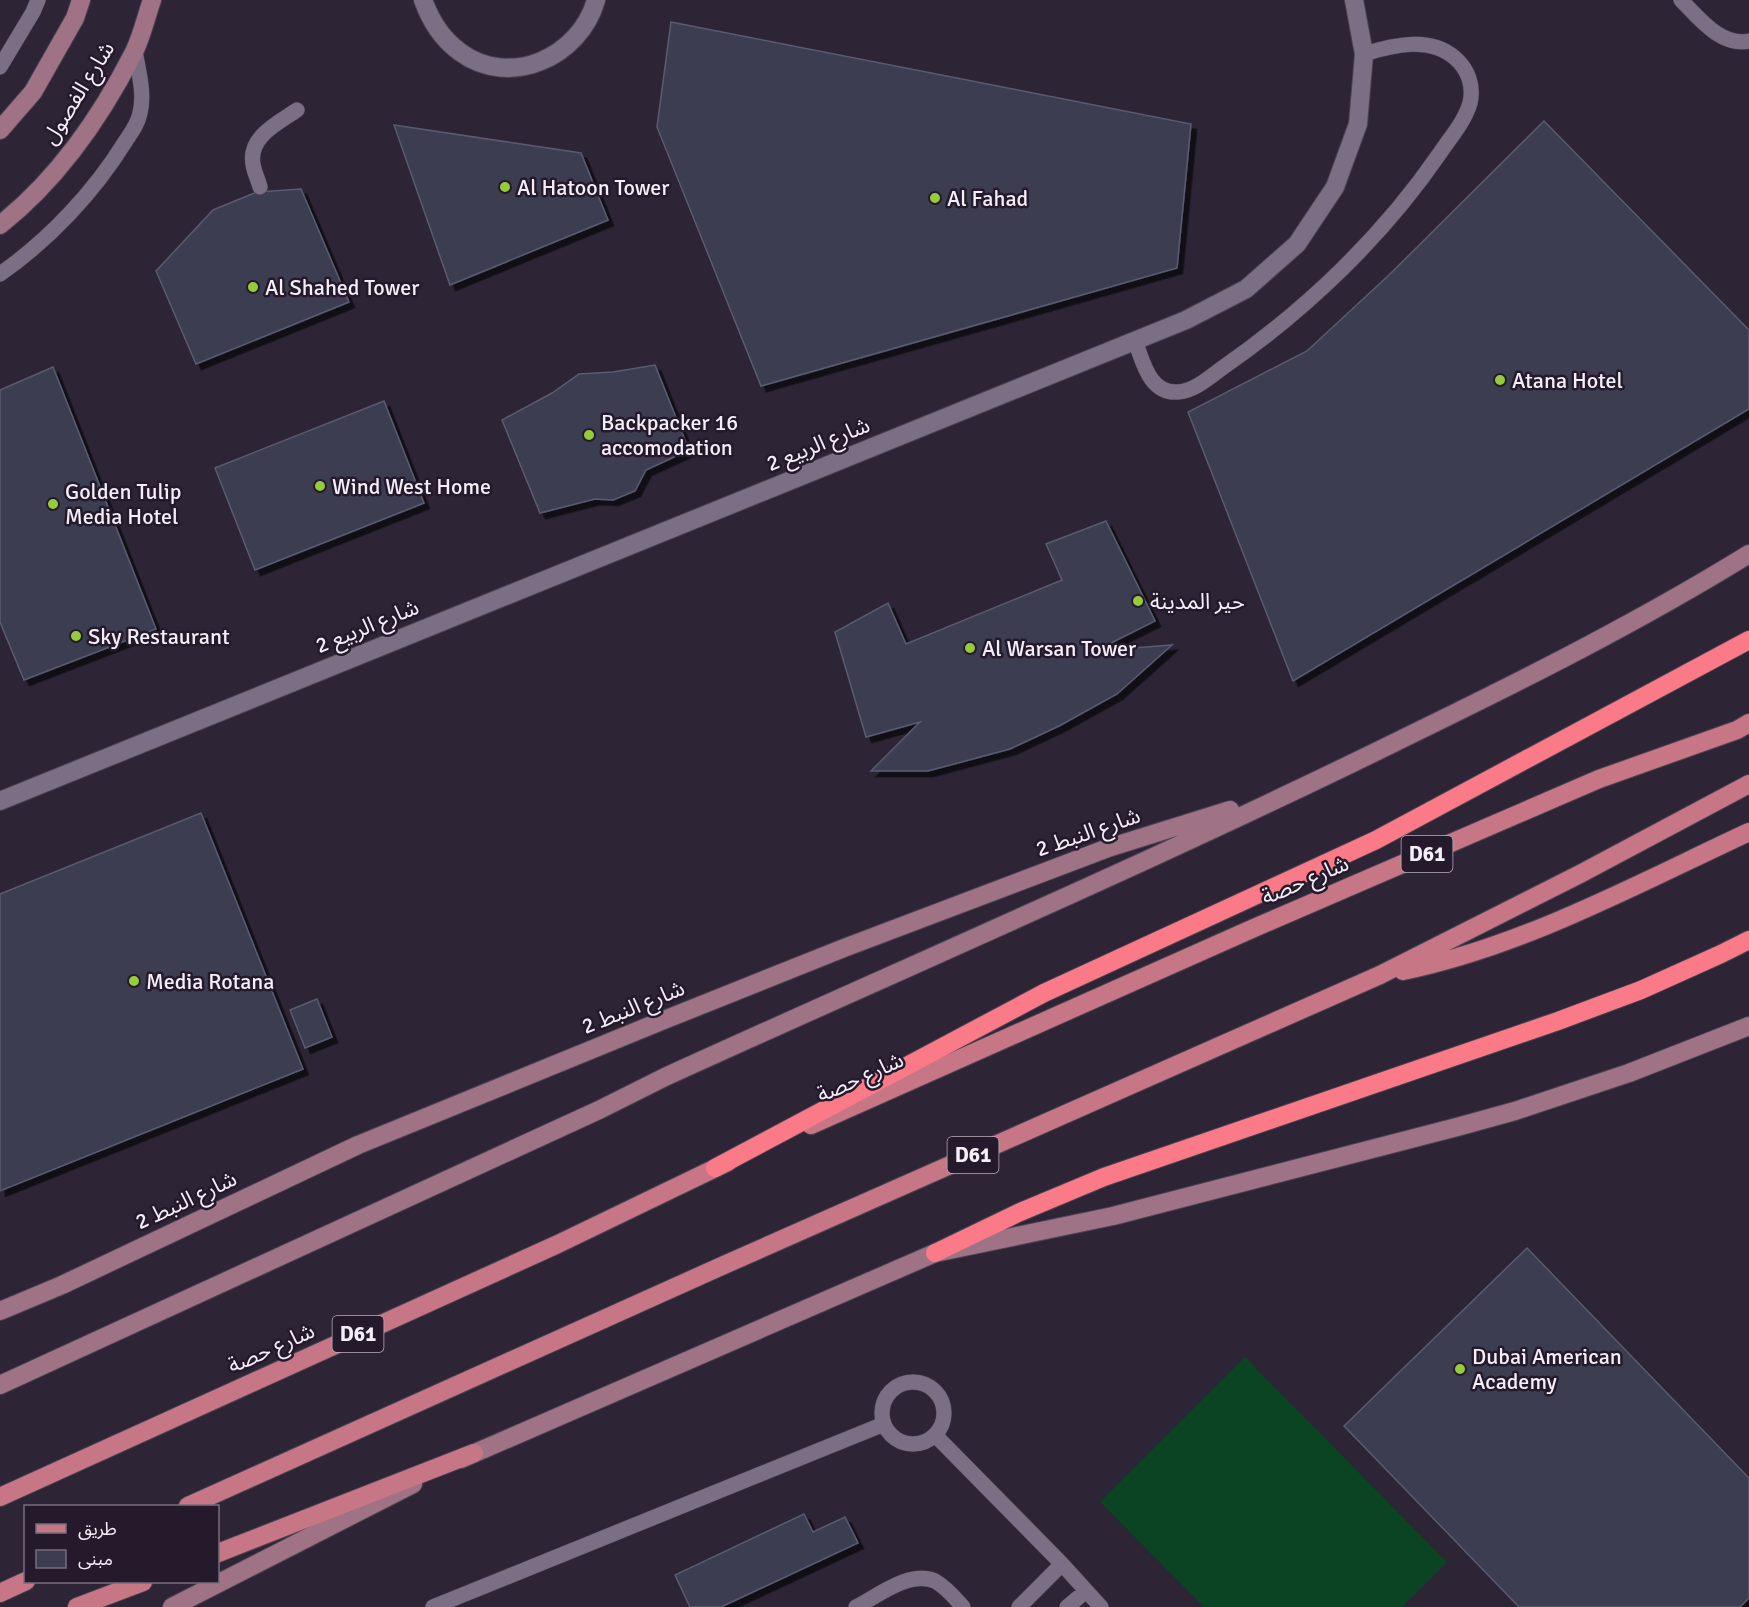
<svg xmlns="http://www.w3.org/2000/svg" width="1749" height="1607" font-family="Signika,'Noto Sans Arabic',sans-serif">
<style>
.grass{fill:#0a4422}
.building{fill:#3c3d51;stroke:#595b70;stroke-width:1.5;filter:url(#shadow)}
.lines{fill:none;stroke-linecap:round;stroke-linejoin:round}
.lane-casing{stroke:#4b4352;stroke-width:16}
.street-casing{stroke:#4b4352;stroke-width:20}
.secondary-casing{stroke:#4b4352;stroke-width:20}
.primary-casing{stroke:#4b4352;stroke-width:20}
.highway-casing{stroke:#4b4352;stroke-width:20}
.lane{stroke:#7a6f84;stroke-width:15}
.street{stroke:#7a6f84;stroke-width:18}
.secondary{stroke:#a07285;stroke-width:18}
.primary{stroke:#c77686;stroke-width:18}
.highway{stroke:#fa7a88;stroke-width:18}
.poi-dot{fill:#96cc3a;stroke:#241a2b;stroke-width:2}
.labels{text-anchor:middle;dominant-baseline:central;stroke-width:5;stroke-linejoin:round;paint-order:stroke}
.shield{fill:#241a2b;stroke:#b6aebb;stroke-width:1.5}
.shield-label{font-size:21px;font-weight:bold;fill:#f4eef9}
.street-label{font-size:22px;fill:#f4eef9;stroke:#241a2b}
.poi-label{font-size:22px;fill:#f4eef9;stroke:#241a2b;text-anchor:start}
</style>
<defs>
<filter id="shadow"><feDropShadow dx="5.5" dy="5.5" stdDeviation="0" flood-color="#0009"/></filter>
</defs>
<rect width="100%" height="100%" fill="#2d2435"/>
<path class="grass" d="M 1245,1357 L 1447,1562 L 1402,1607 L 1204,1607 L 1100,1502 Z"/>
<path class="building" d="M 671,22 L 1191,124 L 1177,268 L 761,386 L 657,127 Z
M 1544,121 L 1749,330 L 1749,409 L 1293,681 L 1188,412 L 1307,351 L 1390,274 Z
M 394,125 L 581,153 L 608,220 L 450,285 Z
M 301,189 L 349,302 L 196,364 L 156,271 L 213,210 L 257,192 Z
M 655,365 L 689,450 L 646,470 L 635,491 L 613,500 L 595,499 L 540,513 L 502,420 L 552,393 L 579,374 L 613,372 Z
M 53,367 L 156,629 L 24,680 L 0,622 L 0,390 Z
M 384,401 L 424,503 L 255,570 L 215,468 Z
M 1106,521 L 1155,621 L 1095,651 L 1172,645 L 1117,694 L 1059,726 L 1010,749 L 928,771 L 871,771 L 920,722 L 866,737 L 835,632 L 888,603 L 906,644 L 1062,580 L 1046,544 Z
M 201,813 L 303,1069 L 0,1191 L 0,894 Z
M 317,999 L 332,1037 L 305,1048 L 290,1010 Z
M 1527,1248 L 1749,1478 L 1749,1598 L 1740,1607 L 1519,1607 L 1344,1426 Z
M 804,1514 L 813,1532 L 845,1517 L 858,1543 L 721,1607 L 690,1607 L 675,1575 Z"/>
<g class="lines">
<defs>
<path id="lane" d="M 1681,0 C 1699,18 1721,47 1749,41
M 0,67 L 33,12 L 38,0
M 260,187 C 258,179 254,172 253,164 C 248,137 278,123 297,110
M 0,274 C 49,240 94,192 125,142 C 131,133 138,124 140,113 C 145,93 138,70 135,50
M 1135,341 C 1143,361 1149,394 1178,392 C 1195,391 1211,376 1225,366 C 1307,309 1383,236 1440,153 C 1450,138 1465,121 1470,103 C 1474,86 1468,69 1455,58 C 1430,36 1393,45 1364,54
M882 1413a31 31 0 1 1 62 0a31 31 0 1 1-62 0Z
M 935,1435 L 1062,1564 L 1101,1607
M 433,1607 L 884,1424
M 856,1607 C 878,1596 909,1570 935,1581 C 946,1587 955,1598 963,1607
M 1019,1607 L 1062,1564
M 1067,1607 L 1086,1591"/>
<path id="street" d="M 423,0 C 431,21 441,38 460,52 C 510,89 580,57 596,0
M 0,801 L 1186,320 L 1246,289 L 1297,244 L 1335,187 L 1358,124 L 1364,54 L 1354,0"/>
<path id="secondary" d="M 0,130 L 33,92 L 75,18 L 81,0
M 0,225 C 58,179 101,117 134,52 C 142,36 146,17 152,0
M 0,1311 L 62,1285 L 358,1145 L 664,1020 L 844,948 L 1108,848 L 1230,810
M 0,1385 L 599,1110 L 665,1077 C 913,964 1163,857 1408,736 C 1523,680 1639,622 1749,554
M 461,1459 L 935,1253 L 1113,1216 L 1457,1127 L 1515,1111 L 1629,1073 L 1749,1026
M 172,1607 L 413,1484"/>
<path id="primary" d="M 1403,971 C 1524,946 1637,884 1749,832
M 811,1125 L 1254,928 L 1599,779 L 1737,730 L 1749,723
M 0,1497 L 558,1244 L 728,1162
M 188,1506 L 724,1265 L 1380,975 L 1580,874 L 1749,784
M 218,1553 L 474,1453
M 0,1593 L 26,1581
M 77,1607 L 143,1582"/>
<path id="highway" d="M 715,1168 L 1044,993 L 1376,840 L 1749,640
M 935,1253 L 1018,1213 L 1104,1177 L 1558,1021 L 1641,990 L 1721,954 L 1749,940"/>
</defs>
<use href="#lane" class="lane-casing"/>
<use href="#street" class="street-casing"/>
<use href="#secondary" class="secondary-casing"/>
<use href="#primary" class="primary-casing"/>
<use href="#highway" class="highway-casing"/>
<use href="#lane" class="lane"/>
<use href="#street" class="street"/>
<use href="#secondary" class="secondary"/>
<use href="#primary" class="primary"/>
<use href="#highway" class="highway"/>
</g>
<g class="poi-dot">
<circle cx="505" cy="187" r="6"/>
<circle cx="935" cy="198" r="6"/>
<circle cx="253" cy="287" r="6"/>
<circle cx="1500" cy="380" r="6"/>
<circle cx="589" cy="435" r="6"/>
<circle cx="320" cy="486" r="6"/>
<circle cx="53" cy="504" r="6"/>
<circle cx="1138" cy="601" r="6"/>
<circle cx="76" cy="636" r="6"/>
<circle cx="970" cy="648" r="6"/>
<circle cx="134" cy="981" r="6"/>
<circle cx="1460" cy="1369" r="6"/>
</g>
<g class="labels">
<g class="shield">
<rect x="1401.5" y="836" width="51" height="36" rx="4.5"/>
<rect x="947.5" y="1137" width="51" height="36" rx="4.5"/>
<rect x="332.5" y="1316" width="51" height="36" rx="4.5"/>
</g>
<g class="shield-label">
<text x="1427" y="854">D61</text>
<text x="973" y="1155">D61</text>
<text x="358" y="1334">D61</text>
</g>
<g class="street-label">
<text transform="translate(78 93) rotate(-58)">شارع الفصول</text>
<text transform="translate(818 444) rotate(-22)">شارع الربيع 2</text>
<text transform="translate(367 626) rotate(-22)">شارع الربيع 2</text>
<text transform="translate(1088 832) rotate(-19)">شارع النبط 2</text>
<text transform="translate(1305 880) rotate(-23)">شارع حصة</text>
<text transform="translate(633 1007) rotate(-22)">شارع النبط 2</text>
<text transform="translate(860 1077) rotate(-24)">شارع حصة</text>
<text transform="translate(186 1200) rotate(-25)">شارع النبط 2</text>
<text transform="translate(271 1348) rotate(-24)">شارع حصة</text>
</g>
<g class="poi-label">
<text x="517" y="187">Al Hatoon Tower</text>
<text x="947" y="198">Al Fahad</text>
<text x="265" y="287">Al Shahed Tower</text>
<text x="1512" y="380">Atana Hotel</text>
<text x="601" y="422">Backpacker 16<tspan x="601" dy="25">accomodation</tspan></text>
<text x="332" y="486">Wind West Home</text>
<text x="65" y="491">Golden Tulip<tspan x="65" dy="25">Media Hotel</tspan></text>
<text x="1150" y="601">حير المدينة</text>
<text x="88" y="636">Sky Restaurant</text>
<text x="982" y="648">Al Warsan Tower</text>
<text x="146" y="981">Media Rotana</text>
<text x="1472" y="1356">Dubai American<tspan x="1472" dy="25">Academy</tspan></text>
</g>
</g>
<rect x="24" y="1505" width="195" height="78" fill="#241a2b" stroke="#776f7d" stroke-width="1.5"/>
<rect x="36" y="1524" width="30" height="9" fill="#c77686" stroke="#776f7d" stroke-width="1.5"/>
<text x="78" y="1535" font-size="18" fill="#f4eef9">طريق</text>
<rect x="36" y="1550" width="30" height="18" fill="#3c3d51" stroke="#776f7d" stroke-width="1.5"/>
<text x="78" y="1565" font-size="18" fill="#f4eef9">مبنى</text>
</svg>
